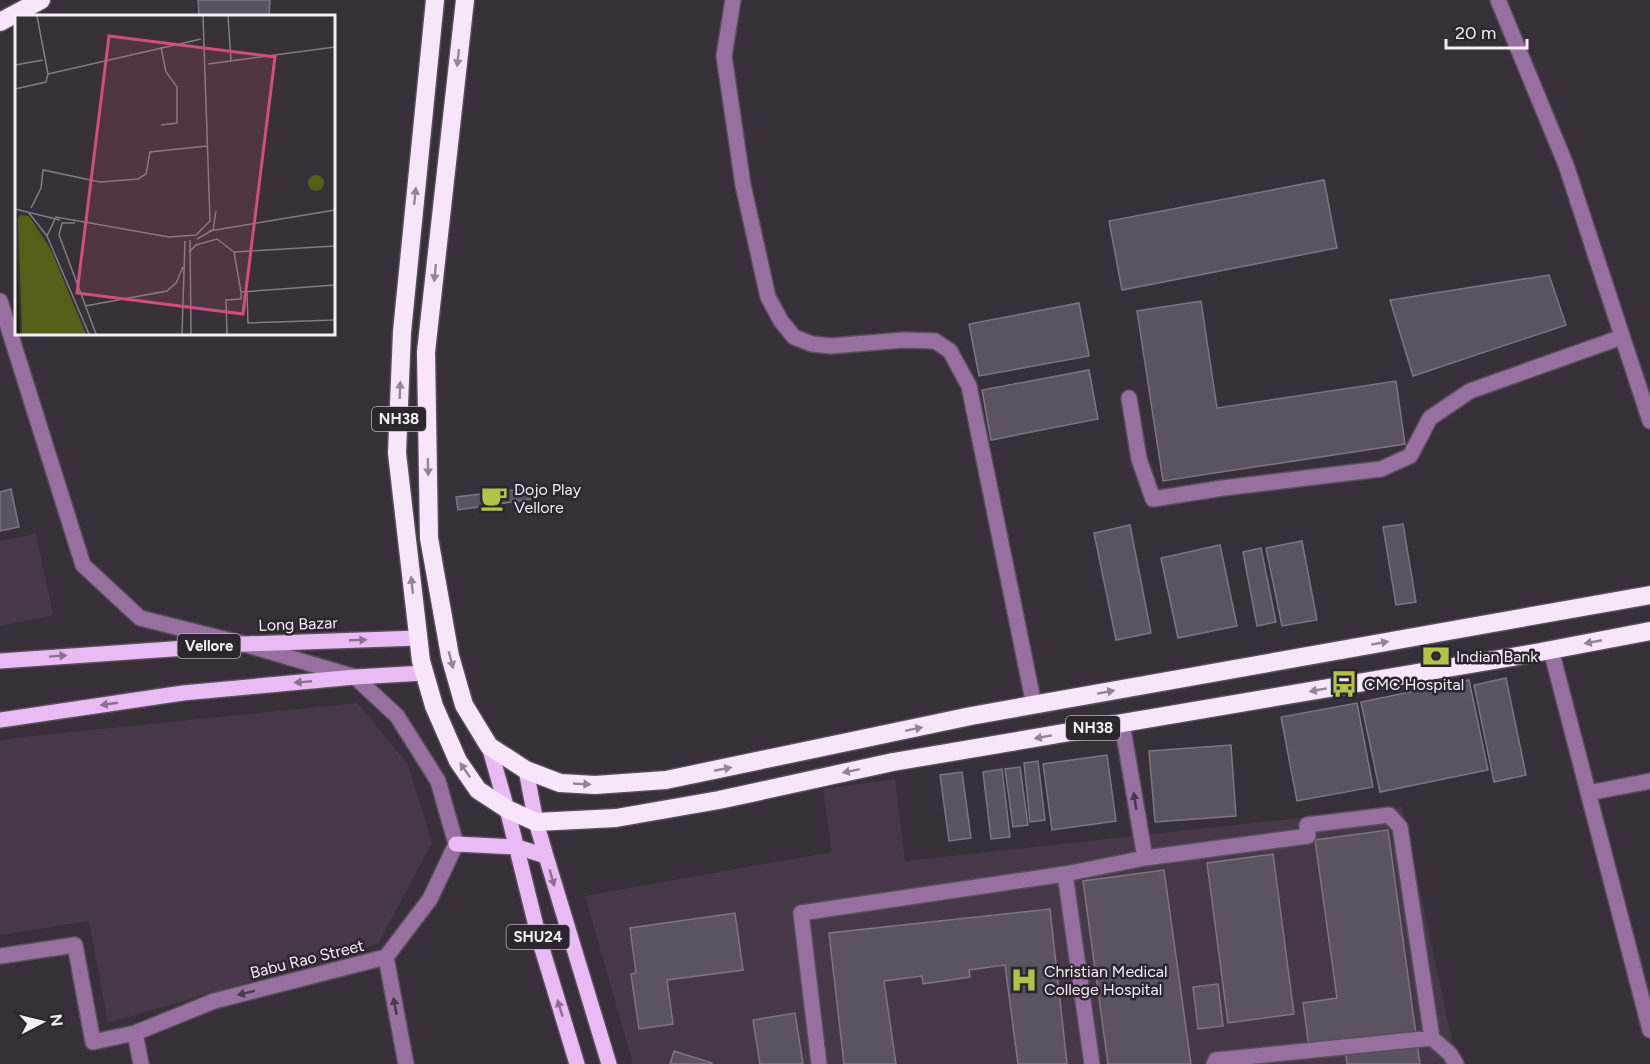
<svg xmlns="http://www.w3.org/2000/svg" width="1650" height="1064" font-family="Figtree,sans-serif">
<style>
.built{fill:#463849}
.building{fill:#5d5360;stroke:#7f7482;stroke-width:1.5}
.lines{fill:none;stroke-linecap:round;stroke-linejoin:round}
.minor-casing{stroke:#564e59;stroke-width:18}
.major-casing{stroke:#564e59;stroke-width:18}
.highway-casing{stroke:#564e59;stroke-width:21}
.minor{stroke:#9770a0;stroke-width:15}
.major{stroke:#eabaf5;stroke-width:15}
.highway{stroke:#f8e5fc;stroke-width:18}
.oneway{fill:#938596}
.oneway2{fill:#8c7092}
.oneway3{fill:#48384c}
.labels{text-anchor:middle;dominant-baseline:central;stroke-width:5;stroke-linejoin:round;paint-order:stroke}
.shield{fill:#2e2530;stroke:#b9b2bb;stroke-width:1.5}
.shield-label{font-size:15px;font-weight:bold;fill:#f5eef6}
.poi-label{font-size:16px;fill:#f5eef6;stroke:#2e2530;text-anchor:start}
.street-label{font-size:16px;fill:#f5eef6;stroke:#2e2530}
.inset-road{fill:none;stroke:#847b86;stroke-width:1.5}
.view{fill:#cf4e82;fill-opacity:0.15;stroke:#cf4e82;stroke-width:3}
.inset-edge{fill:none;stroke:#f5eef6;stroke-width:3}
</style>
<rect width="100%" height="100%" fill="#382f3b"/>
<path class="built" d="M 36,534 L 53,615 L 0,626 L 0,541 Z
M 357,703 L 408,764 L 432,843 L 378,944 L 108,1023 L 89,921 L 0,935 L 0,741 L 23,737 Z
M 895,779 L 905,861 L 1402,807 L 1457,1064 L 633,1064 L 585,896 L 832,852 L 823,789 Z"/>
<path class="building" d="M 198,0 L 270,0 L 269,16 L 199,16 Z
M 1324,180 L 1337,248 L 1122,290 L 1109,221 Z
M 1549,275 L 1566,325 L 1413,376 L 1390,300 Z
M 1201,301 L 1217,408 L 1396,381 L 1405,444 L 1163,481 L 1137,311 Z
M 1079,303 L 1089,356 L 979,376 L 969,324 Z
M 1089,370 L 1098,419 L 991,440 L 982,390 Z
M 530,488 L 531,499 L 458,510 L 456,497 Z
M 11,489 L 19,527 L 0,531 L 0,492 Z
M 1403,524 L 1416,602 L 1396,605 L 1383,527 Z
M 1130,525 L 1151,633 L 1116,640 L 1094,533 Z
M 1302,541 L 1317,620 L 1282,626 L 1266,548 Z
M 1220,545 L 1237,626 L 1178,638 L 1161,558 Z
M 1261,548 L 1276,622 L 1257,626 L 1243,552 Z
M 1506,678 L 1526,775 L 1494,782 L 1474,685 Z
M 1469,680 L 1488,770 L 1380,792 L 1361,702 Z
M 1357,703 L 1373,787 L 1297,801 L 1281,717 Z
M 1231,745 L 1236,816 L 1155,822 L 1149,751 Z
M 1107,755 L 1116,821 L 1052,830 L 1043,764 Z
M 1038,761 L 1045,820 L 1030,822 L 1024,763 Z
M 1020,767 L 1028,825 L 1013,827 L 1005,769 Z
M 1002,769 L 1010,837 L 991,839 L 983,772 Z
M 962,772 L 971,838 L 949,841 L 940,775 Z
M 1388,830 L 1420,1064 L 1347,1064 L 1344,1042 L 1309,1047 L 1303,1003 L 1337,998 L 1315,840 Z
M 1273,854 L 1294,1014 L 1228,1023 L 1207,863 Z
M 1164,870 L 1191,1064 L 1108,1064 L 1083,881 Z
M 1050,909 L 1067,1064 L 1018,1064 L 1005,965 L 969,970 L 970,977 L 923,984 L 922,976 L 884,981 L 896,1064 L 844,1064 L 829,933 Z
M 735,913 L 743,970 L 667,980 L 673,1024 L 639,1029 L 631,974 L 636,973 L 630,928 Z
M 1218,984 L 1223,1026 L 1198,1029 L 1193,987 Z
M 795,1013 L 803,1064 L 760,1064 L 753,1020 Z
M 674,1051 L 712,1063 L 711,1064 L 670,1064 Z"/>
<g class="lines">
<defs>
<path id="minor" d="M 733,0 L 724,56 L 743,185 L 768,297 L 781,321 L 794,337 L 812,344 L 831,346 L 904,340 L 935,341 L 950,351 L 969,386 L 1034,705
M 1498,0 L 1566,165 L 1650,421
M 0,301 L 83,565 L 140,618 L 244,644 L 355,677 L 397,716 L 438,781 L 456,844 L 430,899 L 386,957
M 1129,398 L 1139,459 L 1153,499 L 1223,488 L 1381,469 L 1410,456 L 1430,418 L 1470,391 L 1622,337
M 1551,650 L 1650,1030
M 1122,723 L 1145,858
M 1588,793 L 1650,781
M 1065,874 L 1092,1064
M 0,956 L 75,945 L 93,1042 L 135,1033 L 141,1064
M 135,1033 L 214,1001 L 386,957 L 406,1064
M 819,1064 L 801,913 L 1065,874 L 1145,858 L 1308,836 L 1307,825 L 1389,815 L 1400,827 L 1432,1038 L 1450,1054 L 1456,1064
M 1214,1064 L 1216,1060 L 1432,1038"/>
<path id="major" d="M 0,661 L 244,644 L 418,638
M 0,720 L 183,693 L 355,677 L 424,673
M 489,746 L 507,809 L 540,942 L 577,1064
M 526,770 L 536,822 L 546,856 L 609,1064
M 456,844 L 517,847 L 546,856"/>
<path id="highway" d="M 435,0 L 402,332 L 397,453 L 421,661 L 434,706 L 458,761 L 478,790 L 507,809 L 536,822 L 616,818 L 719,800 L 893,762 L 1535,653 L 1650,631
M 465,0 L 426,352 L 429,538 L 450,656 L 464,705 L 489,746 L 526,770 L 560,783 L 595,785 L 666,780 L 971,716 L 1650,595
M 0,22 L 41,0"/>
</defs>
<use href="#minor" class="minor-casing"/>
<use href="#major" class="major-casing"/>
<use href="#highway" class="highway-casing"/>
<use href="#minor" class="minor"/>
<use href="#major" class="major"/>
<use href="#highway" class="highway"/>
</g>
<defs><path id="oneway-solid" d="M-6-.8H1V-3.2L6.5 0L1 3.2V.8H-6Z" transform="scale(1.5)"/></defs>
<g class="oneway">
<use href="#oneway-solid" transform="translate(458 58) rotate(96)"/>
<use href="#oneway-solid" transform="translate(415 196) rotate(-84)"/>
<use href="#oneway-solid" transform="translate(435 273) rotate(96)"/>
<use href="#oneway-solid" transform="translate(400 390) rotate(-88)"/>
<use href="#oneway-solid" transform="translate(428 467) rotate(89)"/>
<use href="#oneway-solid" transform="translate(412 585) rotate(-96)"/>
<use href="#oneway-solid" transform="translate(1593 642) rotate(169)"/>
<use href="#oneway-solid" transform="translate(1380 643) rotate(-10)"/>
<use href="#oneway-solid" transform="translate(451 660) rotate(75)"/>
<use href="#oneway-solid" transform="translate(1318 690) rotate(170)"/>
<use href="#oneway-solid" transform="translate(1106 692) rotate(-10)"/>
<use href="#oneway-solid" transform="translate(914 729) rotate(-12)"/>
<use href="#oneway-solid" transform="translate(1043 737) rotate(170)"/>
<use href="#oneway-solid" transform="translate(723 769) rotate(-11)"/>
<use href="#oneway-solid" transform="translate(465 770) rotate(-125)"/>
<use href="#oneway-solid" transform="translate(851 771) rotate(168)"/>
<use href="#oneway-solid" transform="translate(582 784) rotate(3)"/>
</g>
<g class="oneway2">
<use href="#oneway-solid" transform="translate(358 640) rotate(-2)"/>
<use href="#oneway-solid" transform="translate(58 656) rotate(-4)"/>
<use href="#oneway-solid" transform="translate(303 682) rotate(175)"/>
<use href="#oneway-solid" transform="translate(109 704) rotate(172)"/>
<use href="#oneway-solid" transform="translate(552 878) rotate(74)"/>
<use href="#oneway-solid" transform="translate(560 1008) rotate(-107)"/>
</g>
<g class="oneway3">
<use href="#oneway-solid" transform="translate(1135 801) rotate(-99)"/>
<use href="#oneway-solid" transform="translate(246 993) rotate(166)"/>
<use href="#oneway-solid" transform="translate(395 1006) rotate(-100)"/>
</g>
<defs>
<symbol id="cafe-bare" viewBox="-9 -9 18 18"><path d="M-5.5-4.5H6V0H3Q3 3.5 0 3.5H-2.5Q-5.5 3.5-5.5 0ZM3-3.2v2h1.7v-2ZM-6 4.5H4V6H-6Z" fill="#b3c24b" stroke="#2e2530" stroke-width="2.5" paint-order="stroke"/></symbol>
<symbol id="bank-bare" viewBox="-9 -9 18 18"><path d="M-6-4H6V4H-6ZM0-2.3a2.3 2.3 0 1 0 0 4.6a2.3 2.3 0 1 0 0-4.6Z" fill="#b3c24b" stroke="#2e2530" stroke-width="2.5" paint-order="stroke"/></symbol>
<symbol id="bus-bare" viewBox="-9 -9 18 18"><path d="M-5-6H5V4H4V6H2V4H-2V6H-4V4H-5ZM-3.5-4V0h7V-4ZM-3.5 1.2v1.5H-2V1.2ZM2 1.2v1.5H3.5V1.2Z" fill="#b3c24b" stroke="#2e2530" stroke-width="2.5" paint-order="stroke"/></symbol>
<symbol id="hospital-bare" viewBox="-9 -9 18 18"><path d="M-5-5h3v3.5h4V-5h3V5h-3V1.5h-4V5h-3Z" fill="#b3c24b" stroke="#2e2530" stroke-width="2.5" paint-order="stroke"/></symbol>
</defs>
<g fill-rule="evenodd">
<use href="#cafe-bare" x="475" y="479" width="38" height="38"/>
<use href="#bank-bare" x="1417" y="637" width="38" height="38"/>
<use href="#bus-bare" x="1325" y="665" width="38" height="38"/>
<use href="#hospital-bare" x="1005" y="961" width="38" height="38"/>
</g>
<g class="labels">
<g class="shield">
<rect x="372" y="407" width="54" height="24" rx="4.5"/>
<rect x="177.5" y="634" width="63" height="24" rx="4.5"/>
<rect x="1066" y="716" width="54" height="24" rx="4.5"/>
<rect x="506.5" y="925" width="63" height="24" rx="4.5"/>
</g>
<g class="shield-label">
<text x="399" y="419">NH38</text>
<text x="209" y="646">Vellore</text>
<text x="1093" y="728">NH38</text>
<text x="538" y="937">SHU24</text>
</g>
<g class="poi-label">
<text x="514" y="489">Dojo Play<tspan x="514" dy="18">Vellore</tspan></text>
<text x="1456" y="656">Indian Bank</text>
<text x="1364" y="684">CMC Hospital</text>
<text x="1044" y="971">Christian Medical<tspan x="1044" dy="18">College Hospital</tspan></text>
</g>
<g class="street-label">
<text transform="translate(298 624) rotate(-2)">Long Bazar</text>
<text transform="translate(307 959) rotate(-14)">Babu Rao Street</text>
</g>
</g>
<g transform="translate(15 15)">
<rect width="320" height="320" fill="#382f3b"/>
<path d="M293 168a8 8 0 1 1 16 0a8 8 0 1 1-16 0ZM 6,200 L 14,201 L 36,235 L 71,319 L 7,319 L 3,203 Z" fill="#565e17"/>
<path d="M 0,213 L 1,214 L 5,319 L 0,318 Z" fill="#202404"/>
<path class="inset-road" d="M 213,1 L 216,46M 146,32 L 151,57 L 162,72 L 162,108 L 146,110M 193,49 L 320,32M 0,50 L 28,45M 33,59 L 186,24M 0,74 L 31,67 L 33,59 L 22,1M 16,193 L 26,173 L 28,155 L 85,167 L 123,164 L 131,159 L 135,137 L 192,131M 0,194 L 45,205M 14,198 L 32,221M 60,208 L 47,208 L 44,220 L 81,319M 194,216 L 320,195M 182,224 L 198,215 L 201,196M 175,225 L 176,319M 174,237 L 181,230 L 202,224 L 219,237M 226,277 L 219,237 L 320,231M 232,277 L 233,308 L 320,305M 70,291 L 152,276 L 161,268 L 168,252M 74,319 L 32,221 L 41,202 L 154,222 L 181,220 L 195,206 L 188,1M 167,319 L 170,226M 212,319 L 211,285 L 226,284 L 226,277 L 320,270"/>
<path class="view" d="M 94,21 L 260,42 L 228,299 L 62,278 Z"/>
<rect width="320" height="320" class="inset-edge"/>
</g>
<g transform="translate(42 1022) rotate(83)" stroke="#2e2530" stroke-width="4.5" paint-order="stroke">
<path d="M0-4.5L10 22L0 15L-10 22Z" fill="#f5eef6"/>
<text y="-9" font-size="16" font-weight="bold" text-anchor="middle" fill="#f5eef6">N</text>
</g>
<path d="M1446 39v9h81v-9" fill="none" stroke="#f5eef6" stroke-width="3"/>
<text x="1455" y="39" font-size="18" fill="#f5eef6" stroke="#2e2530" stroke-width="4.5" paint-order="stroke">20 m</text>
</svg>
